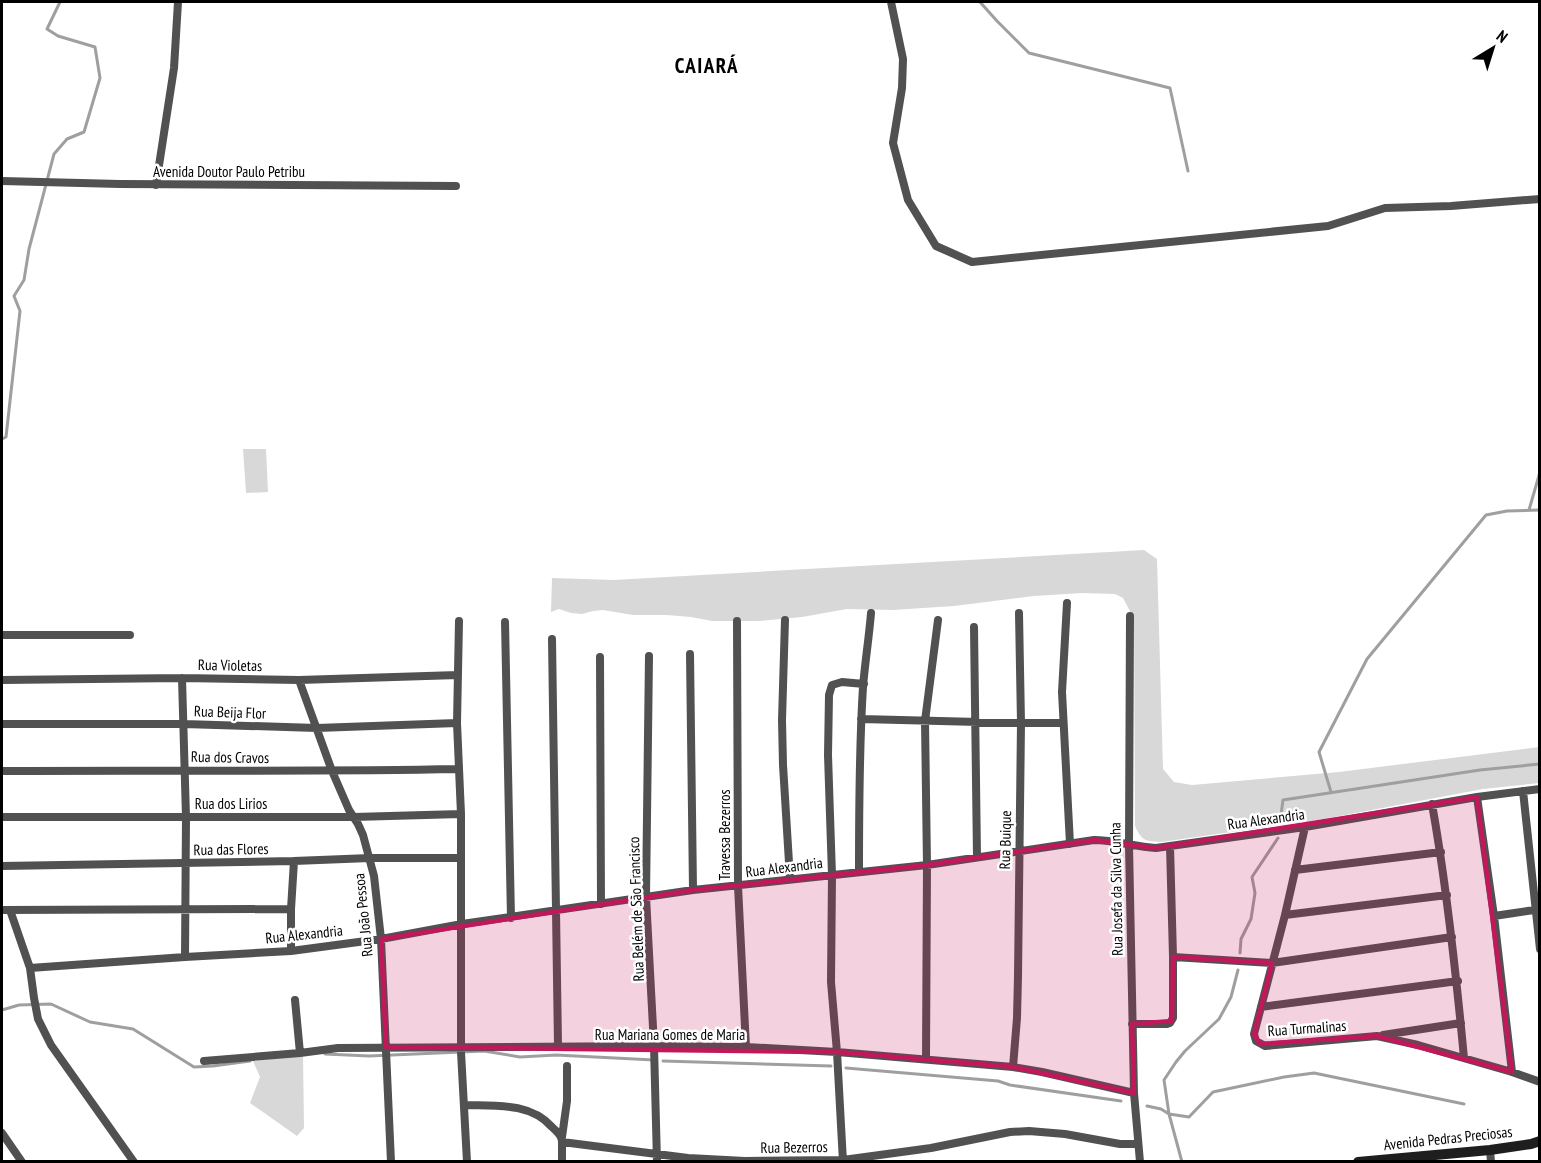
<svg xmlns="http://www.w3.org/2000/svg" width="1541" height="1163" font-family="'PT Sans Narrow',sans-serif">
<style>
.green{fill:#d8d8d8}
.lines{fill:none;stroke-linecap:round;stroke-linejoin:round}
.stream{stroke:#9f9f9f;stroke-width:3}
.street{stroke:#515151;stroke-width:8}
.secondary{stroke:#1e1e1e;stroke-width:10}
.marked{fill:#c2185b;fill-opacity:0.2;stroke:#c2185b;stroke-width:4.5;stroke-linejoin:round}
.labels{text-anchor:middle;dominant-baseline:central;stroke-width:5;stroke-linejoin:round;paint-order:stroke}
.street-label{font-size:15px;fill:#000;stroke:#fff}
.district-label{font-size:21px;font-weight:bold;letter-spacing:1.5px;fill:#000;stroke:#fff}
</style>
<rect width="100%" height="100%" fill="#fff"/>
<path class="green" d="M 266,449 L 268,492 L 246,493 L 243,449 Z
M 1144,550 L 1157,559 L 1163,769 L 1174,782 L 1192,785 L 1339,772 L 1539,747 L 1539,783 L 1483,789 L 1324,819 L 1161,842 C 1145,841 1142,841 1135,826 L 1134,619 L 1123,598 L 1115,594 L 1082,593 L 1034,596 L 954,606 L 893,610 L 847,609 L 802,617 L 759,621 L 712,621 L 691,617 L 667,615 L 633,615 L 603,610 L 593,611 L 582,614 L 571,613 L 559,609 L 551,612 L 552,578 L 614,580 Z
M 303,1055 L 304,1128 L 297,1136 L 250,1103 L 260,1077 L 253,1061 Z"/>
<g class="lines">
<path class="stream" d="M 980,2 L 997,21 L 1029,53 L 1170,88 L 1188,171
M 2,439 L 6,437 L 20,311 L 14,296 L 24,280 L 29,249 L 54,154 L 67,139 L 84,132 L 100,78 L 95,47 L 58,36 L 47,29 L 60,2
M 1529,510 L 1540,472
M 1331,792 L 1319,752 L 1367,659 L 1486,515 L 1507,511 L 1540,510
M 1280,822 L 1283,800 L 1480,770 L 1540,764
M 1240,953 L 1241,939 L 1251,919 L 1255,893 L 1252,877 L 1278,838
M 2,1010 L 19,1005 L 51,1004 L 90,1022 L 133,1029 L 194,1067 L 213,1066 L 250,1061
M 325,1054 L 369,1056 L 484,1051 L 520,1057 L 556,1055 L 654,1060
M 663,1061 L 831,1066
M 846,1068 L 998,1081 L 1010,1085 L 1121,1101
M 1147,1106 L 1161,1109 L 1169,1114 L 1189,1117 L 1213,1092 L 1284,1077 L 1314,1073 L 1464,1104
M 1182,1162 L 1169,1114 L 1164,1080 L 1176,1062 L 1185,1051 L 1219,1019 L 1231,997 L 1238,970"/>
<path class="street" d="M 891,2 L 903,59 L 902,88 L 893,143 L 908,200 L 936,246 L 972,262 L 1328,226 L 1385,208 L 1451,206 L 1540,199
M 2,181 L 120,184 L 456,186
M 156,185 L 174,68 L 178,2
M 1067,603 L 1062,692 L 1070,844
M 1130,616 L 1129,845 L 1134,1093 L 1140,1162
M 785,620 L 782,720 L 783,765 L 790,879
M 459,621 L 457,723 L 461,814 L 461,1052 L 467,1162
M 737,621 L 738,886 L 746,1047
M 505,622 L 511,918
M 974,627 L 977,857
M 2,635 L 130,635
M 552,639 L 558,1046
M 690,654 L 693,890
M 649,656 L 646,897 L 654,1046 L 657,1162
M 600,657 L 601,904
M 182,678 L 186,817 L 185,957
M 2,680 L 182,678 L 299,680 L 458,675
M 299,680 L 332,771 L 349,810 L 358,824 L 363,835 L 374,876 L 381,939 L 391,1162
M 861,719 L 1021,723 L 1063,723
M 2,724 L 184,724 L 317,728 L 457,723
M 2,771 C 154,770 307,772 459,769
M 1523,791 L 1540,949
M 1477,797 L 1494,916 L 1512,1072
M 1432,804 C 1447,888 1456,973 1464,1058
M 2,817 L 354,817 L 461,814
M 1305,827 L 1285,915 L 1254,1034 L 1256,1041 L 1265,1046 L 1377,1036 L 1418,1045 L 1512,1072 L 1540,1082
M 2,866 L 294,861 L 370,858 L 460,858
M 1295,870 L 1441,852
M 859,872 C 859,810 859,749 863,687 C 865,662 869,638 871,613
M 2,910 L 291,909
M 10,910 L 30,968 L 34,998 L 38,1019 L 51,1045 L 134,1162
M 1285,915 L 1447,895
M 1494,916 L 1534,910
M 291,951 L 291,909 L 294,861
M 1173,957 L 1272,963 L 1452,937
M 30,968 L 185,957 L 291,951 L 381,939 L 462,924 L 693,890 L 927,865 L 1094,840 C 1115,840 1135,847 1156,848 L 1305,827 L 1477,797 L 1540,789
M 295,1000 L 300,1053
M 1261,1007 L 1458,981
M 1132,1024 L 1167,1024 L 1170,1023 L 1173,1018 L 1173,957 L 1170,846
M 1383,1035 L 1461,1023
M 926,1059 L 927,865 L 925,721 L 938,620
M 204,1061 L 300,1053 L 338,1048 L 654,1046 L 746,1047 L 837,1052 L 1013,1067 L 1042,1072 L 1134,1093
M 1013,1067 L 1017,1018 L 1018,976 L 1021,723 L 1019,613
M 464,1105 C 494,1106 530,1102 552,1127 C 557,1132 562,1135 562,1142 L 688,1158 L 745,1161 L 843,1160 L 931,1148 L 1010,1132 L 1029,1131 L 1065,1134 L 1120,1144 L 1138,1144
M 2,1133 L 22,1162
M 562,1137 L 567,1101 L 567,1066
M 562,1142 L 562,1162
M 1490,1150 L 1491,1162
M 843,1162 L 837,1052 L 831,982 L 832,875 L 828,755 L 829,695 L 832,685 L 842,682 L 864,684"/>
<path class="secondary" d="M 1358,1162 L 1490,1150 L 1531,1144 L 1540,1141"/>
</g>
<path class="marked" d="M 1477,797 L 1512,1072 L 1377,1036 L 1260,1044 L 1254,1034 L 1272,963 L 1173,957 L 1172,1021 L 1132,1024 L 1134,1093 L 1013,1067 L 837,1052 L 386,1047 L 381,939 L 693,890 L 927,865 L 1094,840 L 1156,848 Z"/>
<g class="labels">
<g class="street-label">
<text x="229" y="171">Avenida Doutor Paulo Petribu</text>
<text transform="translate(230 665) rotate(1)">Rua Violetas</text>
<text transform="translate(230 712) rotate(2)">Rua Beija Flor</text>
<text transform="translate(230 757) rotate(1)">Rua dos Cravos</text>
<text x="231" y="803">Rua dos Lirios</text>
<text transform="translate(1266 819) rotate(-8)">Rua Alexandria</text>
<text transform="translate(724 835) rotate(-90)">Travessa Bezerros</text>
<text transform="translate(1005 840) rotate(-89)">Rua Buique</text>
<text transform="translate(231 849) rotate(-1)">Rua das Flores</text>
<text transform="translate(784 867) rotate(-7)">Rua Alexandria</text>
<text transform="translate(1116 889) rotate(-91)">Rua Josefa da Silva Cunha</text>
<text transform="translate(636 909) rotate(-92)">Rua Belém de São Francisco</text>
<text transform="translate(363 915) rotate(-96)">Rua João Pessoa</text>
<text transform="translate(304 934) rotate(-6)">Rua Alexandria</text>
<text transform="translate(1307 1028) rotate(-4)">Rua Turmalinas</text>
<text x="670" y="1034">Rua Mariana Gomes de Maria</text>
<text transform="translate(1448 1138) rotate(-6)">Avenida Pedras Preciosas</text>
<text transform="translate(794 1147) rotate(-1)">Rua Bezerros</text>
</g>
<g class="district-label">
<text x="707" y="65">CAIARÁ</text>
</g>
</g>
<rect width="1541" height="1163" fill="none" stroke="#000000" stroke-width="6"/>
<g transform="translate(1493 48) rotate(38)" stroke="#ffffff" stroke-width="4.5" paint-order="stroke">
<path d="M0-4.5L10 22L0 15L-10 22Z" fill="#000000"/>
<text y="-9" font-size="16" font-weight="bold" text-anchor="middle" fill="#000000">N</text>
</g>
</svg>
